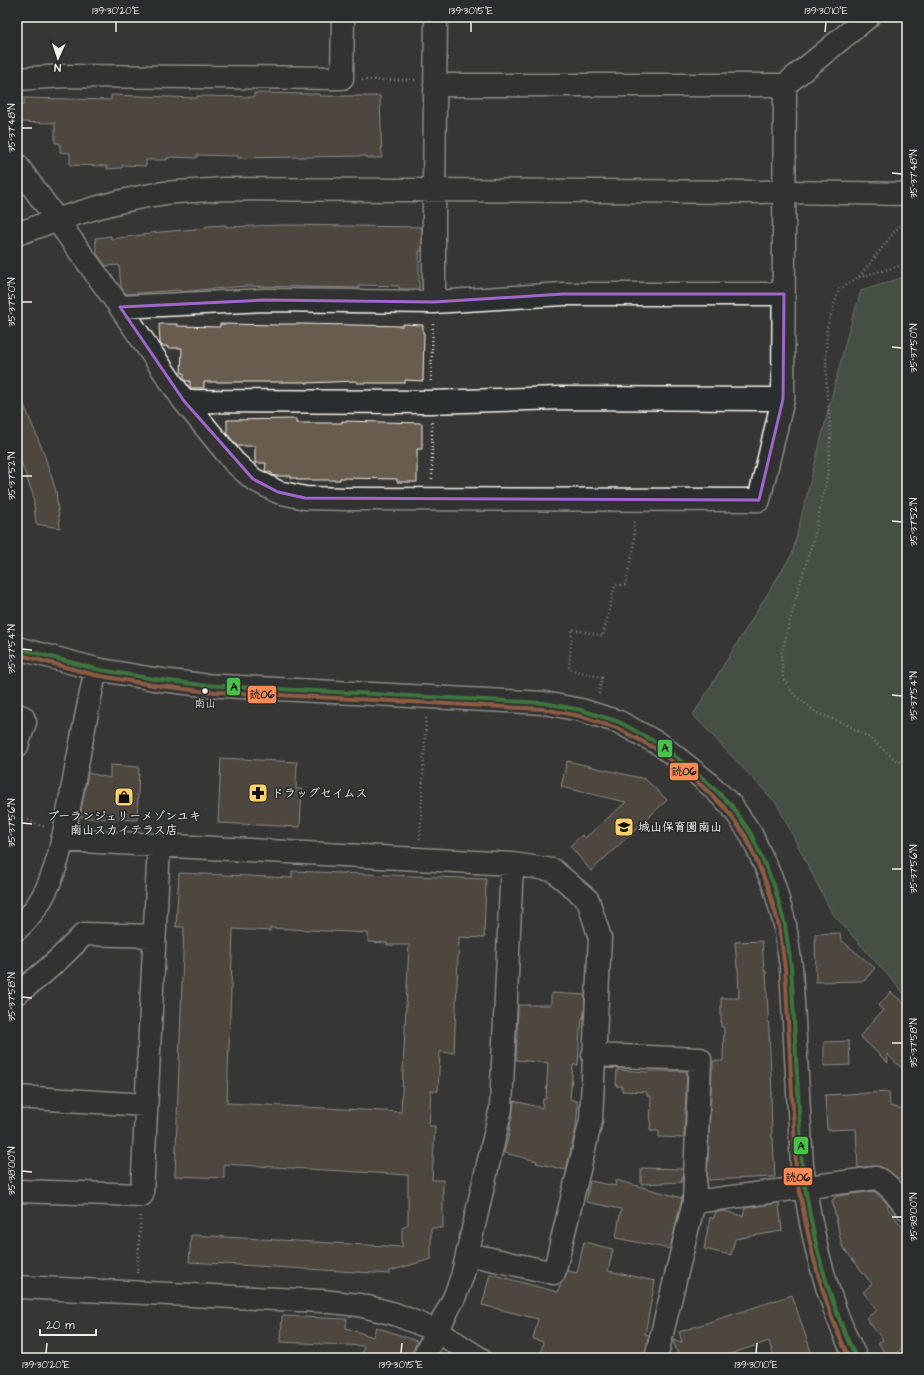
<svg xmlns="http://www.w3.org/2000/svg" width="924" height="1375" font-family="'Architects Daughter','Klee One',sans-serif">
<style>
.green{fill:#586d59;stroke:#a6afa0}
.building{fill:#685b4f;stroke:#f4f1e8;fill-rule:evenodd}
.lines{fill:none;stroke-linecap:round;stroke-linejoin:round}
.minor-casing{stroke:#f4f1e8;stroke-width:25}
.path{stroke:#f4f1e8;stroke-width:2.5;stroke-dasharray:1 3;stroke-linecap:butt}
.minor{stroke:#2a2d2e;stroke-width:22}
.bus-1-casing{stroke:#2a2d2e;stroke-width:7}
.bus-2-casing{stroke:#2a2d2e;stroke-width:7}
.bus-1{stroke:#46c246;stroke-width:4}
.bus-2{stroke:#f98a56;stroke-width:4}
.marked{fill:none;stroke:#9f67cb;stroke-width:3;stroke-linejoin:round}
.ticks{fill:none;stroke:#f4f1e8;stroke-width:1.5}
.bus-dot{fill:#f4f1e8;stroke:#2a2d2e;stroke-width:1.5}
.labels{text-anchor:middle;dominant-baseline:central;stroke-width:3.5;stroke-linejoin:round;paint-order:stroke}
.bus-label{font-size:11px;fill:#f4f1e8;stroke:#2a2d2e}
.poi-label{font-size:12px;font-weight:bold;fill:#f4f1e8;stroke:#2a2d2e;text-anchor:start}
.line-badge{stroke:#2a2d2e;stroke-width:1.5}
.pale-badge-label{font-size:11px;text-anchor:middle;font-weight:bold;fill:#111}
.neatline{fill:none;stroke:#f4f1e8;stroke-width:1.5}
.ticks-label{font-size:10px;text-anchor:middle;fill:#f4f1e8}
</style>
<rect width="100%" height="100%" fill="#363635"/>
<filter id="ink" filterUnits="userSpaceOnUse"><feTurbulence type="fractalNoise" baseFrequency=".025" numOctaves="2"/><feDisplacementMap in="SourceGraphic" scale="8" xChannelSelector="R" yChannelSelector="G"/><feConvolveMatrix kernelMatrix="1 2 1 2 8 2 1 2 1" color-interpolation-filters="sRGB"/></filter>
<g filter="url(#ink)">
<path class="green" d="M 907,276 L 907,997 L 832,913 L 777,804 L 693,715 L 792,554 L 847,336 L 861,291 Z"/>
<path class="building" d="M 254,93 L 320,94 L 320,96 L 380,96 L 382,158 L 367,158 L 367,156 L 238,158 L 238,156 L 197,155 L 197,158 L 170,157 L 170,158 L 167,158 L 167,160 L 146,160 L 146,166 L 122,165 L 122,168 L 107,169 L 107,166 L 70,165 L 70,153 L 60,152 L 60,143 L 55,143 L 55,123 L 17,122 L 17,105 L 24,105 L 24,98 L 111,100 L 111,95 L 197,98 L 197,96 L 254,97 Z
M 226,225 L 226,227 L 283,225 L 422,227 L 422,251 L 419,251 L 419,289 L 399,289 L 399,286 L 359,285 L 359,288 L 247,286 L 190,291 L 180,292 L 180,290 L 126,294 L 121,287 L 119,265 L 106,266 L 97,254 L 95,238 L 111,236 L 111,239 L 150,234 L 150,233 L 206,228 L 206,226 Z
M 159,324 L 177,324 L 177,326 L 220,327 L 220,324 L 279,325 L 279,324 L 303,324 L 403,326 L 403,324 L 423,325 L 423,333 L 424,333 L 423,381 L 405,380 L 405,383 L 357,383 L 357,381 L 306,383 L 306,382 L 204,382 L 204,388 L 190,388 L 190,381 L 186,381 L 184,379 L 184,373 L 181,373 L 182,348 L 167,348 L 167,346 L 162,346 L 160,343 Z
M 17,388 L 43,451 L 56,491 L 60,528 L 36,524 L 33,495 L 17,451 Z
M 296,419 L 296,423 L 342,423 L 342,421 L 422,423 L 422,449 L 417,449 L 417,482 L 397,482 L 397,479 L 340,478 L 340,480 L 297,480 L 297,478 L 291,478 L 291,476 L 275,476 L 272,475 L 272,473 L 265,471 L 266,463 L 255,463 L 255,446 L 237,446 L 227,434 L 227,420 Z
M 221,758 L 297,762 L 296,789 L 302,789 L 300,827 L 218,823 Z
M 567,761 L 645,779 L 667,800 L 591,871 L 570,846 L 582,835 L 585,838 L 626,802 L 561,787 Z
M 110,765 L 139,767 L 137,820 L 86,818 L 80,816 L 88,773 L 110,778 Z
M 292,871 L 486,879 L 484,938 L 459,937 L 454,1053 L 440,1052 L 438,1091 L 431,1091 L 429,1126 L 435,1126 L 432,1180 L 443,1180 L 443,1228 L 431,1228 L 431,1259 L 390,1271 L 390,1274 L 189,1262 L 191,1235 L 402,1247 L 402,1228 L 408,1224 L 408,1175 L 224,1164 L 224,1178 L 175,1176 L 184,927 L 176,927 L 179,873 L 292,878 ZM 270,928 L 368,933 L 368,942 L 387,943 L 387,945 L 409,945 L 401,1112 L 227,1103 L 233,929 L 270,931 Z
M 840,933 L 841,940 L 875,968 L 864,981 L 816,982 L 815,934 Z
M 762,941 L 764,971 L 766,971 L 772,1093 L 771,1093 L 772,1138 L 773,1138 L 775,1177 L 707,1180 L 712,1069 L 713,1069 L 713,1061 L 723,1061 L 724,1027 L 721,1027 L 721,998 L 739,998 L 738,968 L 737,968 L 735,942 Z
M 891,992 L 907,1006 L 907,1073 L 887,1054 L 888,1063 L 860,1036 L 883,1010 L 878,1006 Z
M 551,993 L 585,995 L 584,1018 L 582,1018 L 581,1030 L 580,1030 L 578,1065 L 573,1065 L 570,1099 L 578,1102 L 576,1128 L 566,1170 L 536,1163 L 537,1161 L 504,1153 L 510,1130 L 509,1130 L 513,1111 L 514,1101 L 542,1108 L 543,1099 L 546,1099 L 548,1063 L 516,1060 L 518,1005 L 551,1005 Z
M 849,1041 L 850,1065 L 824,1066 L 824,1042 Z
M 617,1070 L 648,1072 L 648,1071 L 687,1071 L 684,1138 L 659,1137 L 659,1131 L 650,1131 L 651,1096 L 647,1096 L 647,1092 L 622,1091 L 622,1086 L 616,1086 Z
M 889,1092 L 890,1106 L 907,1110 L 907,1172 L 899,1179 L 881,1167 L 874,1166 L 858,1168 L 856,1129 L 827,1130 L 825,1095 Z
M 641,1168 L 683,1169 L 682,1182 L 641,1184 Z
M 616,1180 L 682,1198 L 670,1249 L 616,1238 L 621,1209 L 586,1202 L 590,1181 L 615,1186 Z
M 874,1191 L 887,1203 L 889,1206 L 887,1207 L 907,1233 L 907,1345 L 889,1358 L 878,1343 L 883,1340 L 866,1318 L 877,1310 L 863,1292 L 872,1284 L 842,1246 L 832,1200 L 837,1196 Z
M 779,1203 L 782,1231 L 735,1239 L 731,1255 L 704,1249 L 710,1217 L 713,1219 L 716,1212 L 724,1211 L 743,1216 L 745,1208 Z
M 584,1242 L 613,1249 L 608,1271 L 655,1281 L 645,1334 L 649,1335 L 644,1358 L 549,1358 L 550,1355 L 541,1352 L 543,1342 L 533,1339 L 538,1319 L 482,1305 L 490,1274 L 558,1292 L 561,1283 L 563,1281 L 567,1271 L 577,1273 Z
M 792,1295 L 813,1358 L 774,1358 L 769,1341 L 724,1356 L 723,1358 L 679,1358 L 673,1340 L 682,1342 L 679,1332 Z
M 282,1316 L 347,1319 L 346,1328 L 373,1337 L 376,1327 L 417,1341 L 411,1358 L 377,1358 L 362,1353 L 364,1346 L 281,1342 Z"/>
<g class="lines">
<defs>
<path id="minor" d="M 17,79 L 64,76 L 342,78 L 343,17
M 435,85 L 785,85 L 868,17
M 17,165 L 120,307 L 184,401 L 234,462 L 253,479 L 278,492 L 305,498 L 349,499 L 759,500 L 783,399 L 785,85
M 17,234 C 65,216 114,200 165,193 C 184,191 204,191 223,189 L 784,192 L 907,194
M 434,302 L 434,190 L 436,17
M 120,307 L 264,300 L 434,302 L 563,294 L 784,294
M 184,401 L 430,402 L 560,398 L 783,399
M 17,648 L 96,669 L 154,679 L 202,685 L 544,703 L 581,710 L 619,722 L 661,745 L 706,781 L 731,805 L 751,834 L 774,885 L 785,925 L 791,967 L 802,1165 C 810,1232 825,1298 856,1358
M 17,715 L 23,717 L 25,722 L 17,746
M 62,840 L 512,864 L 553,870 L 588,900 L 600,938 L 591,1120 L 554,1273 L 468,1254
M 17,929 C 59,892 64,832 74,780 C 81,743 88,706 96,669
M 17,993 C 42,976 63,956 84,934 L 154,936
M 593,1055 L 700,1059 L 694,1202
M 17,1097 L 146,1105
M 17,1191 L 142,1195 L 159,845
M 17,1287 L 322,1301 L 359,1305 L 395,1314 L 437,1331 L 479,1358
M 423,1358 L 454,1298 L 462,1277 L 501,1108 L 512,864
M 656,1358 L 694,1202 L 876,1178 C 890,1184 898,1197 907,1209"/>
</defs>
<use href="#minor" class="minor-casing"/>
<path class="path" d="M 362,80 L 415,80
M 907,216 L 859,277 L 839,289 L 827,328 L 826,368 L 827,396 L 831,434 L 827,478 L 814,537 L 798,591 L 781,655 L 783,678 L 793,694 L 817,713 L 848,725 L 870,738 L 897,761 L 907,763
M 859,277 L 907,264
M 431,381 L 433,322
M 432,479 L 432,422
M 599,694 L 602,678 L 569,669 L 572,629 L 603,636 L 615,585 L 625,585 L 634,547 L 634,520
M 17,815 L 39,825 L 46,827
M 420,839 L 426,717
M 137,1273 L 141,1214"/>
<use href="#minor" class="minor"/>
<defs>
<path id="bus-1" d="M 17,648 L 96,669 L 154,679 L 202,685 L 544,703 L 581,710 L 619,722 L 661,745 L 706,781 L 731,805 L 751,834 L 774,885 L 785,925 L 791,967 L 802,1165 C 811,1234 826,1295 856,1358"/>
<path id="bus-2" d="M 17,654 L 95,675 L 153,685 L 201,691 L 543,709 L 580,716 L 617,728 L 658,750 L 702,786 L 726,809 L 746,837 L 768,887 L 779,926 L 785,968 L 796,1165 C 805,1233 820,1297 849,1358"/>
</defs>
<use href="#bus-1" class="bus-1-casing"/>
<use href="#bus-2" class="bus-2-casing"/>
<use href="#bus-1" class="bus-1"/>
<use href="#bus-2" class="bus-2"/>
</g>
</g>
<path d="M0 0H924V1375H0ZM 563,294 L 784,294 L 783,399 L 759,500 L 305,498 L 278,492 L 253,479 L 184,401 L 120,307 L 264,300 L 434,302 Z" fill="#363635" fill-opacity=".55" fill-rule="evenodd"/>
<path class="marked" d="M 563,294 L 784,294 L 783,399 L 759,500 L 305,498 L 278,492 L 253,479 L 184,401 L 120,307 L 264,300 L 434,302 Z"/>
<path class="ticks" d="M 116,32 L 116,22M 471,32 L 471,22M 825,32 L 826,22M 22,128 L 32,128M 892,173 L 902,174M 22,302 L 32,302M 892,347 L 902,348M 22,476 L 32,476M 892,521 L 902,522M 22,649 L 32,650M 892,695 L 902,696M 22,823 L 32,824M 892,869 L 902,869M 22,997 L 32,998M 892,1043 L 902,1043M 22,1171 L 32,1172M 892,1217 L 902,1217M 46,1353 L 47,1343M 401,1353 L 402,1343M 756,1353 L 757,1343"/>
<defs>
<symbol id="pharmacy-square" viewBox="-11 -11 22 22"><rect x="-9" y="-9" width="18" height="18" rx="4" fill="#ffd166" stroke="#2a2d2e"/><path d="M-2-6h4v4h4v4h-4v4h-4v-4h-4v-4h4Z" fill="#111"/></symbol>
<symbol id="shop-square" viewBox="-11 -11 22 22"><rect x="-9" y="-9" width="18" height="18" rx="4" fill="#ffd166" stroke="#2a2d2e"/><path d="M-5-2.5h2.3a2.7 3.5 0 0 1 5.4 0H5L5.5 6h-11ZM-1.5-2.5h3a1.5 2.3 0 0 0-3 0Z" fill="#111"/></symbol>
<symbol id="school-square" viewBox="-11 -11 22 22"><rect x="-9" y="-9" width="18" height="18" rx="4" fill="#ffd166" stroke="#2a2d2e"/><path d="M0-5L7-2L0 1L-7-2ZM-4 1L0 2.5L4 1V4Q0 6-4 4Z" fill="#111"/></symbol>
</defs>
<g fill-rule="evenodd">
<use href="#pharmacy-square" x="247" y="782" width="22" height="22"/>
<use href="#shop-square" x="113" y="786" width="22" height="22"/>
<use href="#school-square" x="613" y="816" width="22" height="22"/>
</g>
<circle class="bus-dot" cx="205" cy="691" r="3.5"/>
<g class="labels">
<g class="bus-label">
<text x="205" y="703">南山</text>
</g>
<g class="poi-label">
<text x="272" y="793">ドラッグセイムス</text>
<text x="124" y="816" text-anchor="middle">ブーランジェリーメゾンユキ<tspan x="124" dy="14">南山スカイテラス店</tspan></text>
<text x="638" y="827">城山保育園南山</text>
</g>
</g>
<g class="line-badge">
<rect x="226" y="677" width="15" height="19" rx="4" fill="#46c246"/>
<rect x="247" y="685" width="30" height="19" rx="4" fill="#f98a56"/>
<rect x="657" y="739" width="16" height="19" rx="4" fill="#46c246"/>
<rect x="669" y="762" width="30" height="19" rx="4" fill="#f98a56"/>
<rect x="793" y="1136" width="16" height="19" rx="4" fill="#46c246"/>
<rect x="783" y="1167" width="30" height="19" rx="4" fill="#f98a56"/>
</g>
<g class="pale-badge-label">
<text x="234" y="691">A</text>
<text x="262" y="698">読06</text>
<text x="665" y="752">A</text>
<text x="684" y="775">読06</text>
<text x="801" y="1150">A</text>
<text x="798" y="1181">読06</text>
</g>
<rect width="924" height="1375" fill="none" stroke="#2a2d2e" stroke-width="44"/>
<g transform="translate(58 58) rotate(183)" stroke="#2a2d2e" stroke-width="3" paint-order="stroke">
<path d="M0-3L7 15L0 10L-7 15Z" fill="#f4f1e8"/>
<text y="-6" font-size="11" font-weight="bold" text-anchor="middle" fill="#f4f1e8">N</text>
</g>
<path d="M40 1329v6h56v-6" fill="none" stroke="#f4f1e8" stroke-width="2"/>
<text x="46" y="1329" font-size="12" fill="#f4f1e8" stroke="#2a2d2e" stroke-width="3" paint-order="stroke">20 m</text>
<rect x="22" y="22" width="880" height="1331" class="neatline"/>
<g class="ticks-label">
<text x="116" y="14">139°30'20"E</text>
<text x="471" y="14">139°30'15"E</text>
<text x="826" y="14">139°30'10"E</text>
<text transform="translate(11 128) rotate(-90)" y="4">35°37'48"N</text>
<text transform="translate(913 174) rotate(-90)" y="4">35°37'48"N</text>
<text transform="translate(11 302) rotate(-90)" y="4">35°37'50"N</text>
<text transform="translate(913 348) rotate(-90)" y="4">35°37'50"N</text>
<text transform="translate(11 476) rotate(-90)" y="4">35°37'52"N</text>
<text transform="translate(913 522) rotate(-90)" y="4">35°37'52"N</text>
<text transform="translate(11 649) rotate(-90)" y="4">35°37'54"N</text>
<text transform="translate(913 696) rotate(-90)" y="4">35°37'54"N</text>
<text transform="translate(11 823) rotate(-90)" y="4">35°37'56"N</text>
<text transform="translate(913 869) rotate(-90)" y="4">35°37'56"N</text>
<text transform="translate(11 997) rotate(-90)" y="4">35°37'58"N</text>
<text transform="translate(913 1043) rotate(-90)" y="4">35°37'58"N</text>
<text transform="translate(11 1171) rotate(-90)" y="4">35°38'00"N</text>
<text transform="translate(913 1217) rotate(-90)" y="4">35°38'00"N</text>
<text x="46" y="1368">139°30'20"E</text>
<text x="401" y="1368">139°30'15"E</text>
<text x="756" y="1368">139°30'10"E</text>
</g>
</svg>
